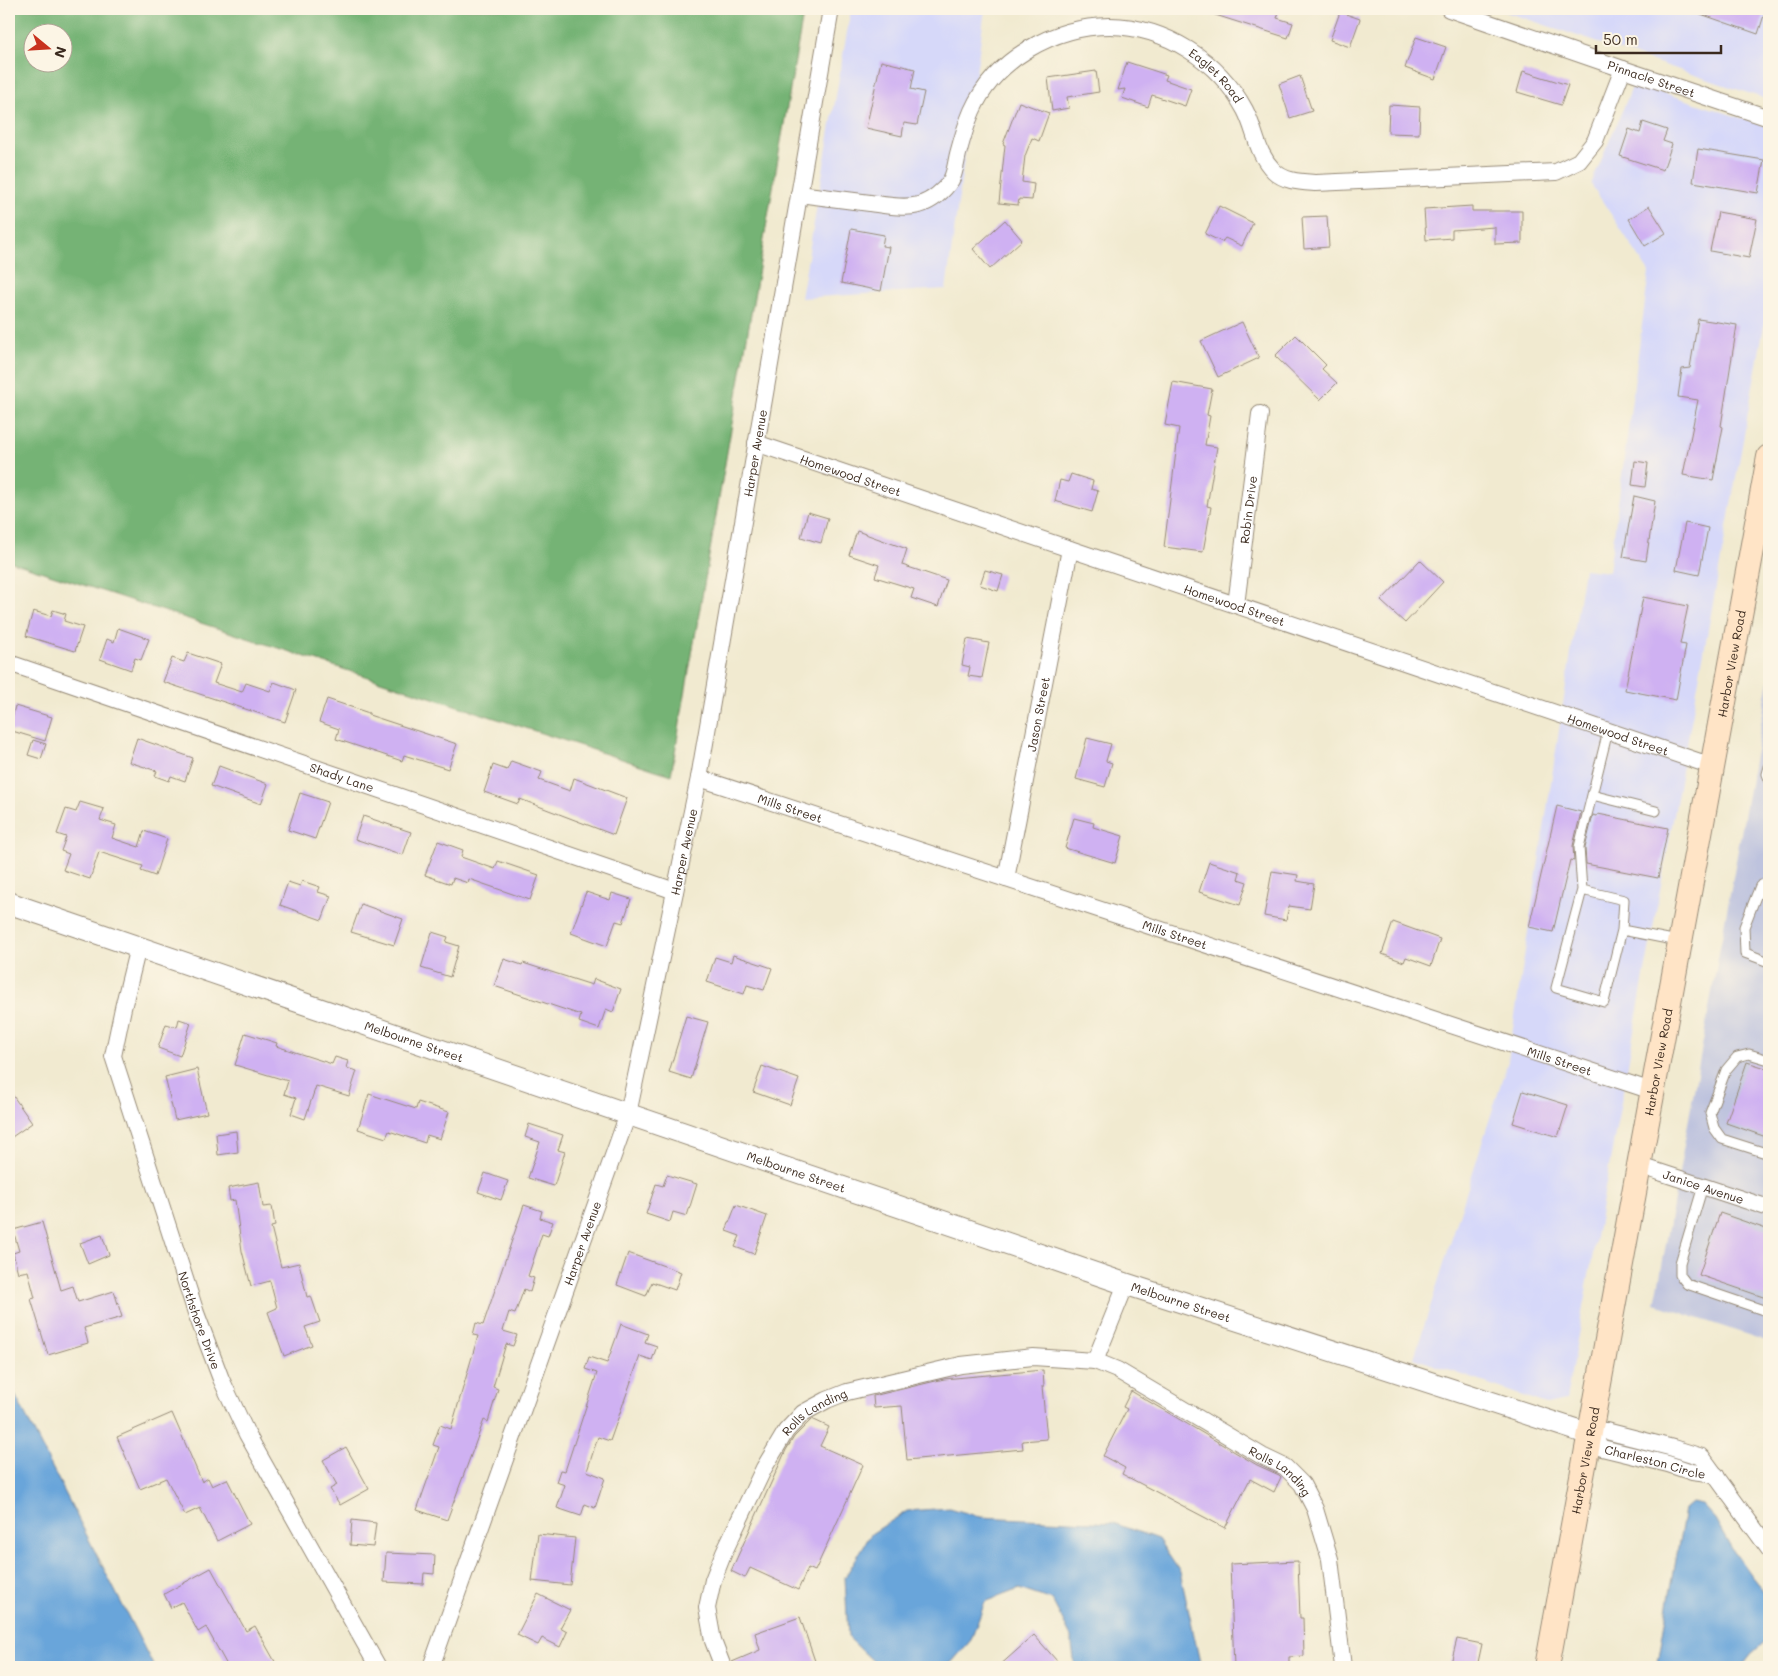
<svg xmlns="http://www.w3.org/2000/svg" width="1778" height="1676" font-family="Mali,sans-serif">
<style>
.built{fill:#d6d8f9}
.industrial{fill:#bec3de}
.forest{fill:#74b374;stroke:#586e49;fill-rule:evenodd}
.water{fill:#69a5da;stroke:#52687c}
.building{fill:#cfb1f2}
.lines{fill:none;stroke-linecap:round;stroke-linejoin:round}
.service-casing{stroke:#968a77;stroke-width:11}
.minor-casing{stroke:#968a77;stroke-width:18}
.tertiary-casing{stroke:#968a77;stroke-width:23}
.secondary-casing{stroke:#968a77;stroke-width:26}
.service{stroke:#fff;stroke-width:9}
.minor{stroke:#fff;stroke-width:16}
.tertiary{stroke:#fff;stroke-width:21}
.secondary{stroke:#ffe4c6;stroke-width:24}
.labels{text-anchor:middle;dominant-baseline:central;stroke-width:4;stroke-linejoin:round;paint-order:stroke}
.street-label{font-size:12px;fill:#3b2a1e;stroke:#fcf5e5}
</style>
<rect width="100%" height="100%" fill="#fcf5e5"/>
<filter id="ink" filterUnits="userSpaceOnUse"><feTurbulence type="fractalNoise" baseFrequency=".02" numOctaves="2"/><feDisplacementMap in="SourceGraphic" scale="10" xChannelSelector="R" yChannelSelector="G"/><feConvolveMatrix kernelMatrix="1 2 1 2 8 2 1 2 1" color-interpolation-filters="sRGB"/></filter>
<filter id="wash" filterUnits="userSpaceOnUse"><feTurbulence type="fractalNoise" baseFrequency=".0096" numOctaves="4" result="noise"/><feDisplacementMap in="SourceGraphic" scale="20" xChannelSelector="R" yChannelSelector="G"/><feGaussianBlur stdDeviation="1.12" result="paint"/><feColorMatrix in="noise" values="0 0 0 0 0 0 0 0 0 0 0 0 0 0 0 0 0 1.4 0 .05"/><feComposite in="paint" operator="in"/></filter>
<g filter="url(#wash)">
<rect width="100%" height="100%" fill="#f1ead0"/>
<path class="built" d="M 851,9 L 985,9 L 946,289 L 801,298 Z
M 1497,9 L 1769,9 L 1769,100 Z
M 1634,83 L 1769,127 L 1769,299 L 1566,1400 L 1546,1404 L 1414,1358 L 1508,1061 L 1584,569 L 1609,572 L 1649,272 L 1591,184 Z"/>
<path class="industrial" d="M 1769,680 L 1769,1342 L 1655,1304 Z"/>
<path class="forest" d="M 9,9 L 804,9 L 671,775 L 9,561 ZM 32,32 L 62,32 L 62,62 L 32,62 Z"/>
<path class="water" d="M 9,1383 L 154,1667 L 9,1667 Z
M 1692,1503 L 1702,1505 L 1715,1519 L 1732,1549 L 1752,1577 L 1769,1598 L 1769,1638 L 1751,1654 L 1741,1667 L 1657,1667 L 1685,1509 Z
M 950,1508 L 980,1517 L 1113,1523 L 1158,1539 L 1180,1572 L 1201,1667 L 1075,1667 L 1071,1637 L 1052,1600 L 1019,1589 L 985,1602 L 971,1640 L 951,1663 L 936,1667 L 895,1667 L 875,1663 L 848,1637 L 845,1577 L 871,1534 L 907,1511 Z"/>
<g id="blocks">
<path class="building" d="M 1207,9 L 1280,9 L 1277,18 L 1293,23 L 1288,38 L 1206,12 Z
M 1693,9 L 1766,9 L 1758,34 L 1692,11 Z
M 1340,12 L 1360,19 L 1350,47 L 1330,40 Z
M 1416,37 L 1446,47 L 1435,79 L 1405,68 Z
M 881,61 L 915,69 L 911,89 L 924,92 L 917,125 L 904,123 L 902,136 L 866,128 Z
M 1127,62 L 1167,75 L 1165,80 L 1191,89 L 1185,106 L 1152,95 L 1148,107 L 1122,98 L 1125,89 L 1118,90 Z
M 1096,71 L 1099,92 L 1067,97 L 1069,108 L 1052,111 L 1048,78 Z
M 1523,71 L 1568,85 L 1561,105 L 1517,92 Z
M 1300,76 L 1312,111 L 1290,118 L 1279,84 Z
M 1019,102 L 1049,113 L 1039,141 L 1032,138 L 1025,156 L 1022,182 L 1034,184 L 1032,200 L 1019,199 L 1018,205 L 999,203 L 1005,145 L 1003,144 Z
M 1389,105 L 1420,107 L 1419,134 L 1388,133 Z
M 1643,122 L 1667,130 L 1663,141 L 1672,144 L 1663,170 L 1620,156 L 1629,129 L 1640,133 Z
M 1698,149 L 1764,160 L 1758,193 L 1693,182 Z
M 1219,206 L 1253,223 L 1242,246 L 1225,238 L 1222,242 L 1205,234 Z
M 1472,206 L 1472,211 L 1522,211 L 1522,243 L 1495,244 L 1495,227 L 1452,230 L 1452,238 L 1426,240 L 1424,209 Z
M 1649,206 L 1666,233 L 1645,246 L 1629,219 Z
M 1718,212 L 1757,219 L 1749,258 L 1710,251 Z
M 1327,216 L 1329,247 L 1304,249 L 1302,217 Z
M 1005,220 L 1022,240 L 990,269 L 973,249 Z
M 851,229 L 884,235 L 882,246 L 889,247 L 881,291 L 841,283 Z
M 1698,319 L 1737,325 L 1721,426 L 1723,427 L 1713,480 L 1683,475 L 1698,400 L 1678,397 L 1682,369 L 1690,368 Z
M 1242,322 L 1259,358 L 1218,377 L 1201,341 Z
M 1296,335 L 1326,365 L 1322,369 L 1337,383 L 1320,400 L 1275,356 Z
M 1173,382 L 1212,389 L 1207,415 L 1210,416 L 1205,445 L 1217,447 L 1207,506 L 1211,507 L 1203,552 L 1164,547 L 1179,428 L 1165,425 Z
M 1635,461 L 1648,463 L 1645,487 L 1632,485 Z
M 1071,474 L 1093,481 L 1091,489 L 1098,491 L 1092,512 L 1055,501 L 1060,480 L 1068,482 Z
M 1634,496 L 1655,501 L 1646,561 L 1623,557 Z
M 808,512 L 828,518 L 821,543 L 801,537 Z
M 1685,523 L 1708,528 L 1699,575 L 1676,570 Z
M 857,531 L 907,549 L 902,565 L 947,580 L 938,607 L 911,598 L 914,589 L 875,577 L 879,565 L 849,555 Z
M 1420,560 L 1443,582 L 1405,623 L 1381,601 Z
M 985,570 L 1003,575 L 998,591 L 980,585 Z
M 1643,597 L 1688,606 L 1680,644 L 1686,645 L 1676,700 L 1625,690 Z
M 53,610 L 66,614 L 64,621 L 83,627 L 75,651 L 26,636 L 33,611 L 51,616 Z
M 118,628 L 149,639 L 141,660 L 135,658 L 131,670 L 100,659 L 107,639 L 114,642 Z
M 967,639 L 989,643 L 982,678 L 968,676 L 970,667 L 962,665 Z
M 188,653 L 221,664 L 214,683 L 242,692 L 246,683 L 270,691 L 274,682 L 296,690 L 285,722 L 163,682 L 172,658 L 184,662 Z
M 327,699 L 369,713 L 369,715 L 457,744 L 448,769 L 404,755 L 402,761 L 336,739 L 339,729 L 319,722 Z
M 15,706 L 52,717 L 45,741 L 9,730 Z
M 137,738 L 193,758 L 185,781 L 171,776 L 169,781 L 155,776 L 157,771 L 129,762 Z
M 1087,738 L 1111,744 L 1106,761 L 1112,763 L 1105,787 L 1076,779 Z
M 33,740 L 46,744 L 41,759 L 28,755 Z
M 511,761 L 542,772 L 539,780 L 570,791 L 574,778 L 627,798 L 614,835 L 520,799 L 518,804 L 484,792 L 493,765 L 507,770 Z
M 219,766 L 268,784 L 261,804 L 211,786 Z
M 300,793 L 328,802 L 315,839 L 288,830 Z
M 80,802 L 104,809 L 100,820 L 116,825 L 112,838 L 139,847 L 144,831 L 167,839 L 155,876 L 141,871 L 143,866 L 99,852 L 90,879 L 63,870 L 69,854 L 61,851 L 66,837 L 57,834 L 66,809 L 76,812 Z
M 1557,806 L 1581,812 L 1573,846 L 1574,861 L 1570,860 L 1553,932 L 1529,927 Z
M 1598,814 L 1668,828 L 1658,878 L 1586,864 L 1585,848 L 1593,815 L 1597,816 Z
M 363,816 L 411,832 L 403,855 L 355,839 Z
M 1074,818 L 1094,823 L 1093,827 L 1123,836 L 1115,863 L 1065,848 Z
M 438,841 L 463,850 L 461,857 L 495,869 L 498,861 L 539,875 L 530,900 L 469,879 L 468,883 L 453,878 L 451,884 L 425,875 Z
M 1209,862 L 1240,872 L 1238,879 L 1247,882 L 1240,905 L 1199,892 Z
M 1272,871 L 1298,875 L 1297,881 L 1314,884 L 1310,909 L 1289,906 L 1286,920 L 1264,916 Z
M 302,881 L 320,887 L 318,892 L 331,896 L 322,920 L 280,905 L 288,882 L 300,886 Z
M 586,892 L 610,900 L 612,893 L 631,899 L 623,923 L 616,921 L 607,946 L 571,933 Z
M 361,904 L 403,919 L 394,945 L 351,932 Z
M 1393,922 L 1440,939 L 1431,966 L 1406,957 L 1404,962 L 1382,954 Z
M 432,932 L 448,937 L 446,942 L 459,946 L 450,977 L 421,968 Z
M 733,955 L 772,968 L 764,990 L 747,985 L 744,994 L 707,982 L 715,957 L 731,962 Z
M 504,959 L 522,965 L 523,963 L 592,985 L 594,979 L 621,989 L 613,1012 L 606,1009 L 599,1029 L 579,1022 L 581,1015 L 494,986 Z
M 686,1016 L 708,1022 L 691,1079 L 669,1072 Z
M 179,1019 L 191,1023 L 180,1056 L 158,1048 L 166,1024 L 177,1027 Z
M 245,1033 L 277,1043 L 276,1046 L 332,1064 L 335,1057 L 348,1061 L 346,1068 L 357,1071 L 349,1096 L 316,1086 L 305,1119 L 291,1114 L 296,1098 L 284,1094 L 288,1081 L 235,1065 Z
M 1747,1062 L 1769,1069 L 1769,1138 L 1726,1123 Z
M 762,1066 L 799,1079 L 790,1105 L 753,1092 Z
M 197,1069 L 207,1113 L 175,1120 L 165,1077 Z
M 9,1090 L 32,1123 L 9,1139 Z
M 1523,1091 L 1568,1105 L 1558,1137 L 1513,1123 Z
M 369,1094 L 416,1109 L 418,1102 L 449,1112 L 440,1139 L 427,1135 L 425,1143 L 389,1131 L 386,1138 L 358,1129 Z
M 529,1124 L 563,1135 L 558,1150 L 565,1152 L 554,1186 L 528,1178 L 540,1142 L 525,1137 Z
M 236,1131 L 238,1152 L 218,1155 L 216,1134 Z
M 485,1173 L 508,1181 L 501,1200 L 478,1192 Z
M 667,1175 L 697,1184 L 687,1216 L 673,1212 L 670,1222 L 646,1214 L 656,1184 L 663,1186 Z
M 259,1182 L 263,1207 L 272,1206 L 275,1226 L 271,1227 L 281,1267 L 299,1263 L 307,1297 L 311,1296 L 320,1322 L 305,1327 L 312,1345 L 284,1356 L 268,1312 L 277,1308 L 270,1281 L 251,1286 L 242,1251 L 235,1200 L 230,1201 L 228,1188 Z
M 524,1205 L 542,1211 L 540,1218 L 553,1222 L 548,1236 L 542,1234 L 528,1276 L 534,1278 L 530,1292 L 524,1289 L 515,1314 L 509,1312 L 503,1331 L 517,1335 L 513,1346 L 506,1344 L 493,1387 L 498,1389 L 488,1422 L 484,1420 L 447,1520 L 417,1510 L 439,1447 L 433,1445 L 440,1425 L 451,1429 L 478,1336 L 473,1335 L 476,1323 L 483,1325 Z
M 736,1205 L 767,1216 L 754,1254 L 735,1247 L 740,1236 L 726,1231 Z
M 1720,1213 L 1769,1230 L 1769,1299 L 1699,1275 Z
M 42,1222 L 61,1290 L 73,1286 L 78,1302 L 114,1291 L 122,1317 L 84,1328 L 88,1343 L 48,1355 L 31,1299 L 35,1298 L 28,1271 L 18,1273 L 13,1253 L 19,1251 L 13,1230 Z
M 102,1235 L 109,1255 L 88,1264 L 80,1243 Z
M 628,1253 L 681,1272 L 675,1290 L 652,1282 L 646,1296 L 617,1285 Z
M 621,1324 L 648,1334 L 645,1342 L 657,1346 L 652,1360 L 640,1356 L 610,1441 L 598,1437 L 587,1471 L 605,1478 L 595,1508 L 585,1504 L 581,1516 L 557,1508 L 565,1485 L 556,1482 L 560,1470 L 565,1471 L 597,1373 L 585,1369 L 589,1357 L 607,1363 Z
M 1043,1370 L 1044,1386 L 1042,1386 L 1047,1439 L 1022,1441 L 1023,1449 L 907,1460 L 902,1406 L 874,1408 L 873,1396 L 944,1379 Z
M 1131,1391 L 1257,1465 L 1279,1475 L 1281,1477 L 1274,1492 L 1250,1479 L 1225,1528 L 1122,1474 L 1125,1468 L 1103,1456 L 1127,1409 L 1123,1407 Z
M 172,1413 L 202,1482 L 208,1478 L 212,1486 L 227,1479 L 250,1524 L 217,1541 L 200,1508 L 185,1515 L 166,1478 L 140,1489 L 117,1437 Z
M 812,1419 L 829,1427 L 820,1446 L 863,1465 L 815,1571 L 808,1568 L 798,1590 L 750,1568 L 745,1578 L 731,1571 L 786,1450 L 794,1437 Z
M 346,1447 L 369,1489 L 340,1505 L 330,1489 L 337,1485 L 323,1460 Z
M 352,1520 L 376,1523 L 373,1547 L 350,1545 Z
M 538,1534 L 575,1538 L 570,1585 L 532,1581 Z
M 386,1553 L 435,1555 L 434,1574 L 424,1573 L 423,1584 L 384,1582 Z
M 1298,1561 L 1300,1618 L 1303,1618 L 1304,1656 L 1289,1657 L 1289,1667 L 1234,1667 L 1230,1564 Z
M 211,1568 L 246,1631 L 255,1626 L 278,1667 L 228,1667 L 206,1627 L 198,1632 L 182,1602 L 171,1608 L 164,1594 Z
M 538,1594 L 570,1610 L 560,1628 L 567,1632 L 560,1647 L 542,1638 L 538,1645 L 517,1635 Z
M 800,1617 L 817,1667 L 733,1667 L 732,1662 L 760,1650 L 755,1633 Z
M 1034,1635 L 1057,1661 L 1050,1667 L 998,1667 Z
M 1457,1639 L 1482,1644 L 1477,1667 L 1450,1667 Z"/>
</g>
</g>
<g filter="url(#ink)">
<use href="#blocks" fill-opacity="0" stroke="#968a77" stroke-width="1"/>
<g class="lines">
<defs>
<path id="service" d="M 1608,731 L 1579,847 L 1582,890 L 1624,900 L 1622,930 L 1678,941
M 1769,767 L 1767,774 L 1769,779
M 1592,795 L 1656,811
M 1769,881 L 1760,886 L 1744,927 L 1745,953 L 1769,962
M 1582,890 L 1556,988 L 1604,1002 L 1622,930
M 1769,1060 L 1749,1054 L 1737,1057 L 1726,1070 L 1710,1113 L 1714,1128 L 1722,1139 L 1769,1154
M 1703,1186 L 1680,1263 L 1680,1275 L 1687,1284 L 1769,1312"/>
<g id="minor">
<path id="s1" d="M 1449,9 L 1623,69 L 1769,118"/>
<path id="s2" d="M 799,194 C 822,197 846,200 870,203 C 885,205 904,209 919,205 C 932,201 944,191 951,180 C 955,173 956,162 958,154 C 962,139 966,125 972,111 C 995,59 1054,26 1110,26 C 1166,27 1218,60 1245,110 C 1256,131 1256,153 1274,171 C 1285,182 1301,182 1316,183 L 1556,172 L 1579,161 L 1595,141 L 1623,69"/>
<path id="s3" d="M 756,443 L 1712,766"/>
<path id="s4" d="M 1236,605 L 1260,414"/>
<path id="s5" d="M 9,663 L 675,891"/>
<path id="s6" d="M 699,778 L 1652,1091"/>
<path id="s7" d="M 1006,879 L 1070,549"/>
<path id="s8" d="M 138,947 L 123,1008 L 113,1056 L 196,1313 L 221,1379 L 247,1434 L 378,1667"/>
<path id="s9" d="M 1638,1165 L 1769,1208"/>
<path d="M 1095,1361 L 1126,1284"/>
<path d="M 1589,1434 L 1606,1431 L 1673,1448 L 1702,1457 L 1769,1549"/>
<path id="s10" d="M 1589,1434 L 1602,1448 L 1668,1464 L 1692,1472 L 1716,1475"/>
<path id="s11" d="M 431,1667 L 628,1114 L 699,778 L 831,9"/>
<path id="s12" d="M 723,1667 L 713,1641 L 707,1608 L 713,1580 L 724,1552 L 764,1468 L 786,1431 L 803,1413 L 827,1400 L 847,1392 L 961,1365 L 1033,1357 L 1095,1361 L 1117,1370 L 1262,1456 L 1285,1467 L 1302,1484 L 1315,1509 L 1330,1559 L 1343,1667"/>
</g>
<g id="tertiary">
<path id="s13" d="M 9,903 L 1126,1284 L 1589,1434"/>
</g>
<g id="secondary">
<path id="s14" d="M 1547,1667 L 1769,457"/>
</g>
</defs>
<use href="#service" class="service-casing"/>
<use href="#minor" class="minor-casing"/>
<use href="#tertiary" class="tertiary-casing"/>
<use href="#secondary" class="secondary-casing"/>
<use href="#service" class="service"/>
<use href="#minor" class="minor"/>
<use href="#tertiary" class="tertiary"/>
<use href="#secondary" class="secondary"/>
</g>
</g>
<g class="labels">
<g class="street-label">
<text stroke="none"><textPath href="#s2" startOffset="526">Eaglet Road</textPath></text>
<text stroke="none"><textPath href="#s1" startOffset="214">Pinnacle Street</textPath></text>
<text stroke="none"><textPath href="#s11" startOffset="1260">Harper Avenue</textPath></text>
<text stroke="none"><textPath href="#s3" startOffset="100">Homewood Street</textPath></text>
<text stroke="none"><textPath href="#s4" startOffset="96">Robin Drive</textPath></text>
<text stroke="none"><textPath href="#s3" startOffset="505">Homewood Street</textPath></text>
<text stroke="none"><textPath href="#s14" startOffset="1020">Harbor View Road</textPath></text>
<text stroke="none"><textPath href="#s7" startOffset="168">Jason Street</textPath></text>
<text stroke="none"><textPath href="#s3" startOffset="910">Homewood Street</textPath></text>
<text stroke="none"><textPath href="#s5" startOffset="352">Shady Lane</textPath></text>
<text stroke="none"><textPath href="#s6" startOffset="96">Mills Street</textPath></text>
<text stroke="none"><textPath href="#s11" startOffset="855">Harper Avenue</textPath></text>
<text stroke="none"><textPath href="#s6" startOffset="501">Mills Street</textPath></text>
<text stroke="none"><textPath href="#s13" startOffset="428">Melbourne Street</textPath></text>
<text stroke="none"><textPath href="#s6" startOffset="906">Mills Street</textPath></text>
<text stroke="none"><textPath href="#s14" startOffset="615">Harbor View Road</textPath></text>
<text stroke="none"><textPath href="#s13" startOffset="832">Melbourne Street</textPath></text>
<text stroke="none"><textPath href="#s9" startOffset="69">Janice Avenue</textPath></text>
<text stroke="none"><textPath href="#s11" startOffset="450">Harper Avenue</textPath></text>
<text stroke="none"><textPath href="#s13" startOffset="1238">Melbourne Street</textPath></text>
<text stroke="none"><textPath href="#s8" startOffset="390">Northshore Drive</textPath></text>
<text stroke="none"><textPath href="#s12" startOffset="291">Rolls Landing</textPath></text>
<text stroke="none"><textPath href="#s14" startOffset="210">Harbor View Road</textPath></text>
<text stroke="none"><textPath href="#s10" startOffset="74">Charleston Circle</textPath></text>
<text stroke="none"><textPath href="#s12" startOffset="798">Rolls Landing</textPath></text>
</g>
</g>
<rect width="1778" height="1676" fill="none" stroke="#fcf5e5" stroke-width="30"/>
<g transform="translate(48 48) rotate(108)"><circle r="24" fill="#fcf5e5" stroke="#afa495"/>
<path d="M0-4L9 19L0 12L-9 19Z" fill="#c8321e"/>
<text y="-8" font-size="14" font-weight="bold" text-anchor="middle" fill="#3b2a1e">N</text>
</g>
<path d="M1596 45v8h125v-8" fill="none" stroke="#3b2a1e" stroke-width="2.5"/>
<text x="1603" y="45" font-size="15" fill="#3b2a1e" stroke="#fcf5e5" stroke-width="4" paint-order="stroke">50 m</text>
</svg>
